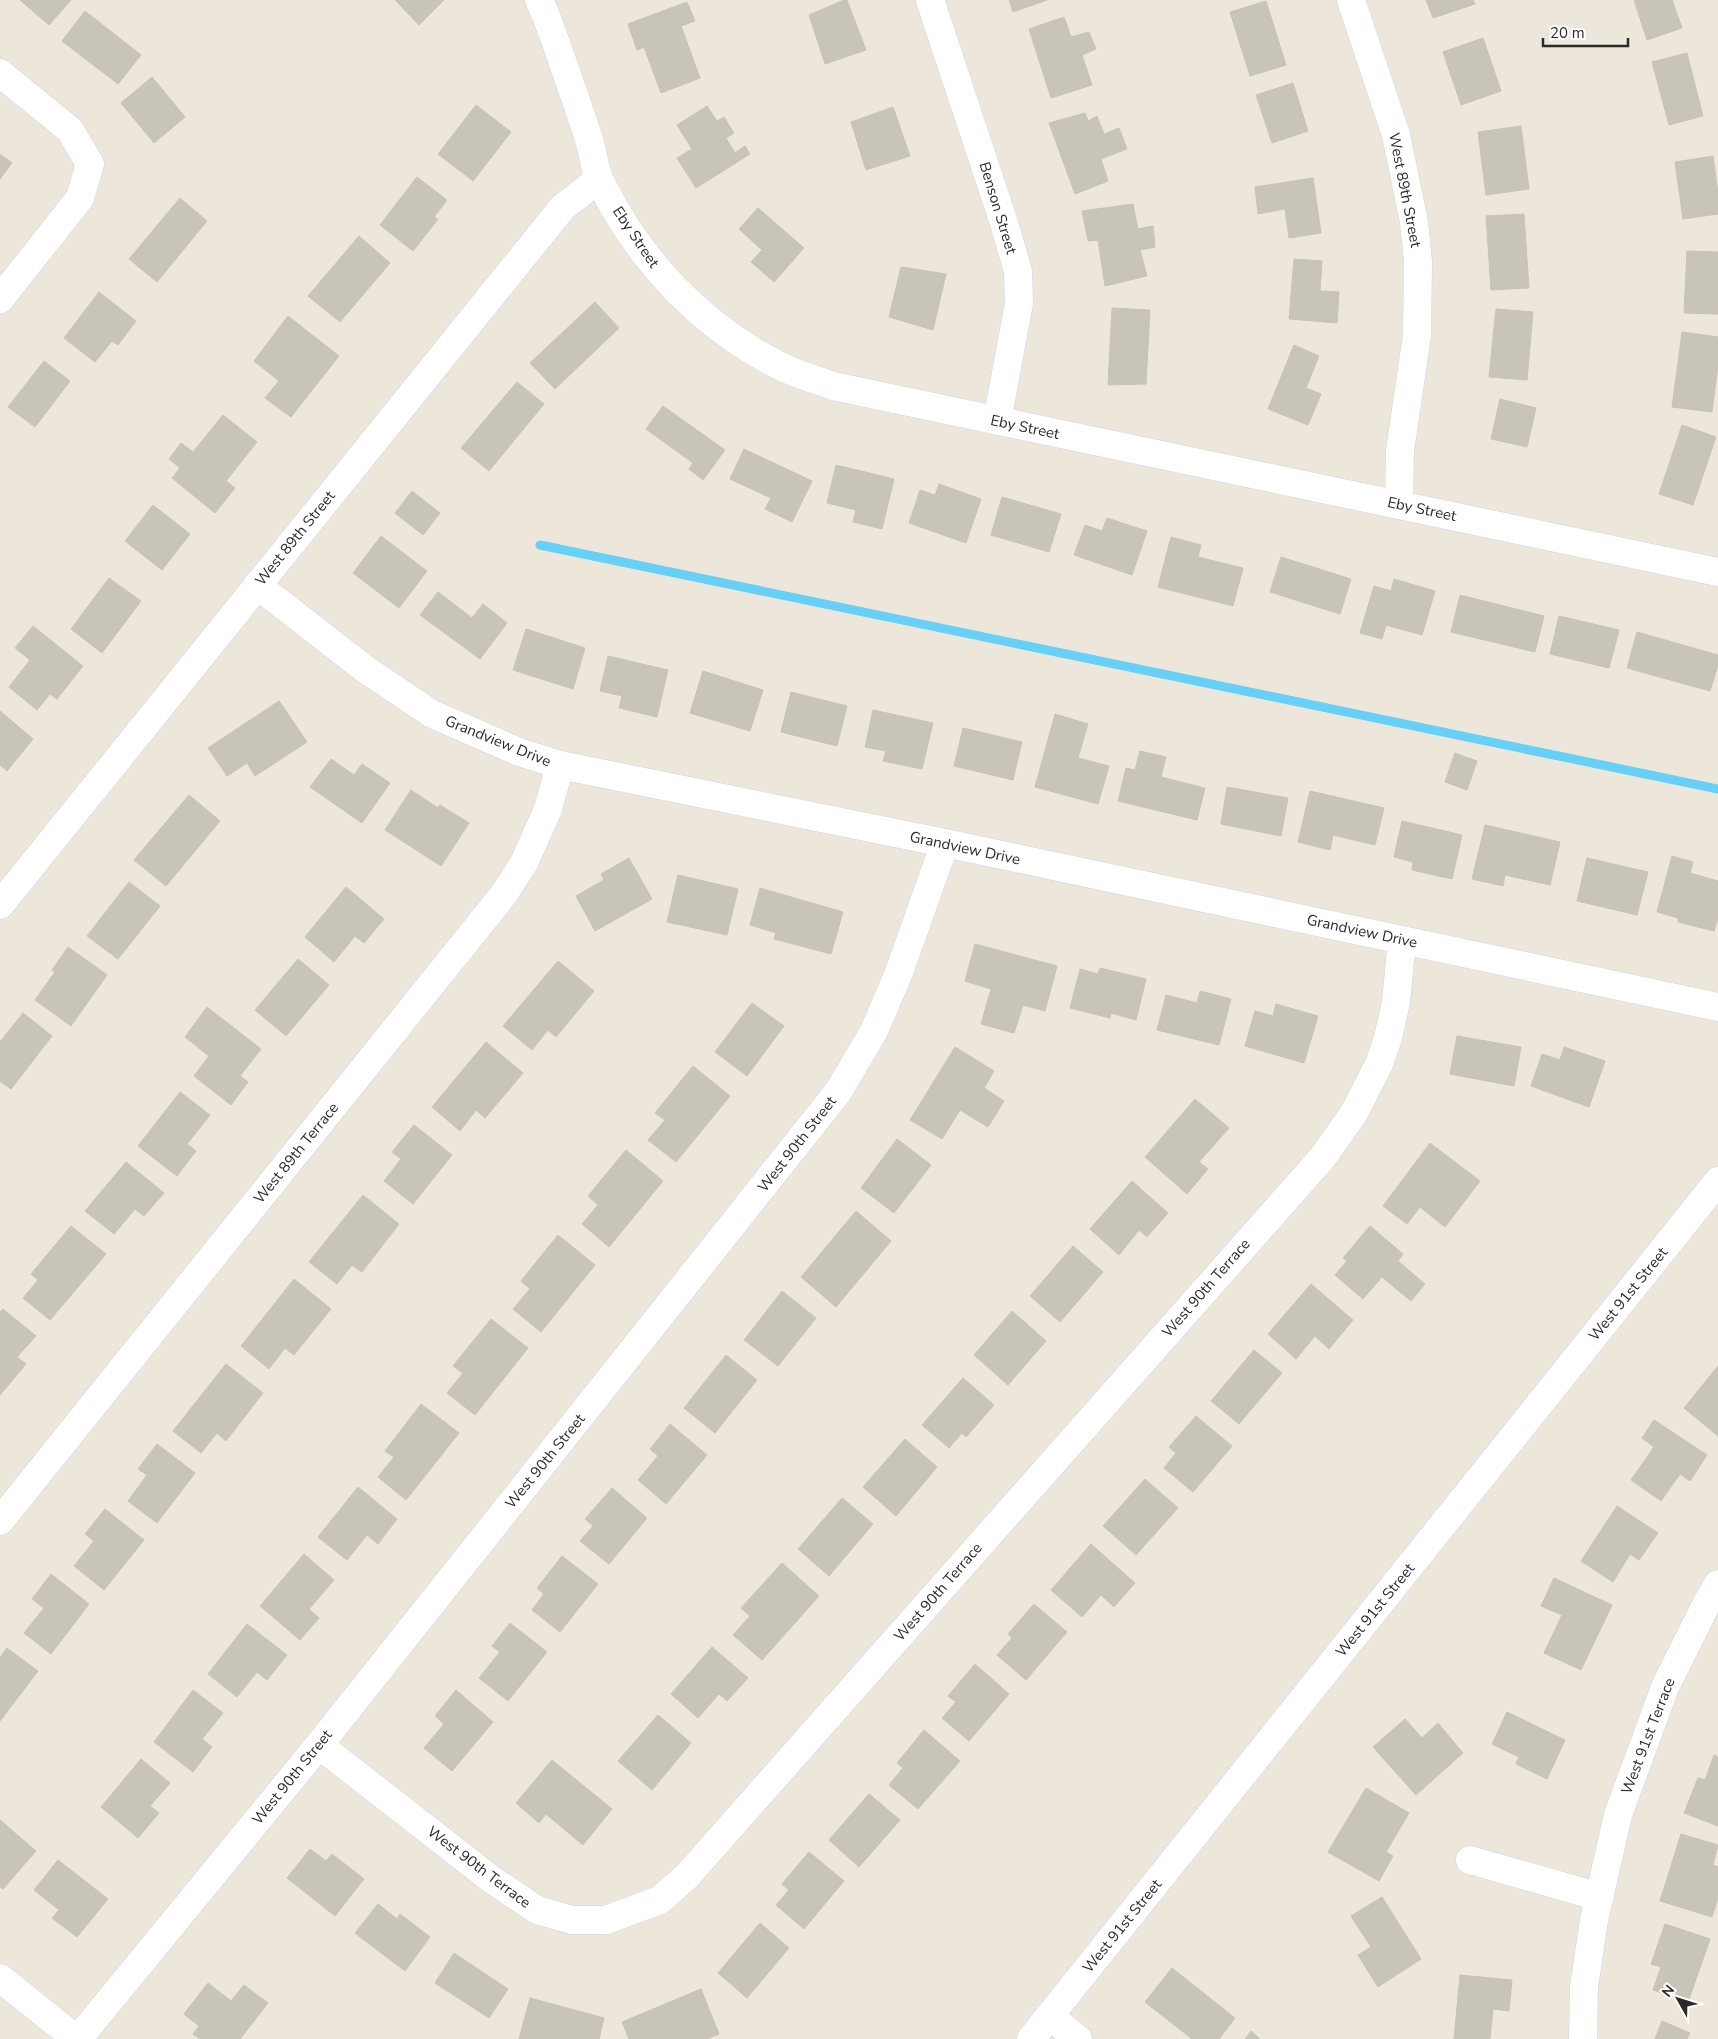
<svg xmlns="http://www.w3.org/2000/svg" width="1718" height="2039" font-family="'Nunito Sans',sans-serif">
<style>
.lines{fill:none;stroke-linecap:round;stroke-linejoin:round}
.stream{stroke:#66d0f7;stroke-width:9}
.building{fill:#c8c4ba;stroke:#c9c2b5}
.street-casing{stroke:#d0d4e4;stroke-width:29}
.secondary-casing{stroke:#d0d4e4;stroke-width:29}
.street{stroke:#fff;stroke-width:28}
.secondary{stroke:#fff;stroke-width:28}
.labels{text-anchor:middle;dominant-baseline:central;stroke-width:5;stroke-linejoin:round;paint-order:stroke}
.street-label{font-size:15px;fill:#2a2a2a;stroke:#fff}
</style>
<rect width="100%" height="100%" fill="#ede6db"/>
<g class="lines">
<path class="stream" d="M 540,545 L 1718,789"/>
</g>
<path class="building" d="M 20,0 L 71,0 L 49,25 Z
M 395,0 L 444,0 L 419,25 Z
M 844,0 L 847,0 L 866,50 L 825,64 L 809,15 Z
M 1009,0 L 1047,0 L 1013,12 Z
M 1426,0 L 1473,0 L 1475,4 L 1433,18 Z
M 1634,0 L 1672,0 L 1682,28 L 1647,40 Z
M 1266,1 L 1286,65 L 1250,76 L 1230,12 Z
M 687,2 L 695,21 L 681,26 L 700,78 L 661,93 L 644,47 L 637,50 L 628,24 Z
M 85,11 L 141,55 L 118,84 L 62,41 Z
M 1064,17 L 1071,37 L 1089,32 L 1096,49 L 1082,55 L 1092,85 L 1051,98 L 1029,29 Z
M 1483,38 L 1501,91 L 1461,105 L 1443,52 Z
M 1687,53 L 1703,116 L 1669,125 L 1652,62 Z
M 152,77 L 185,117 L 154,143 L 121,103 Z
M 1293,83 L 1308,131 L 1272,143 L 1256,95 Z
M 476,105 L 511,132 L 473,181 L 438,154 Z
M 707,106 L 717,121 L 724,117 L 734,133 L 726,138 L 735,153 L 745,146 L 750,154 L 696,188 L 677,158 L 692,149 L 677,125 Z
M 893,107 L 910,156 L 866,170 L 851,122 Z
M 1085,113 L 1088,121 L 1097,116 L 1104,134 L 1119,128 L 1127,149 L 1101,159 L 1108,181 L 1075,194 L 1049,123 Z
M 1521,126 L 1529,189 L 1486,195 L 1478,132 Z
M 0,154 L 12,163 L 0,179 Z
M 1713,156 L 1718,194 L 1718,214 L 1683,219 L 1675,162 Z
M 417,177 L 447,200 L 434,217 L 438,219 L 413,251 L 380,225 Z
M 1313,178 L 1321,233 L 1289,238 L 1285,209 L 1258,214 L 1255,187 Z
M 180,198 L 207,221 L 157,282 L 129,259 Z
M 1133,204 L 1138,229 L 1153,226 L 1155,247 L 1140,250 L 1147,276 L 1105,286 L 1098,240 L 1088,241 L 1082,211 Z
M 758,208 L 804,248 L 774,282 L 751,262 L 762,250 L 739,229 Z
M 1524,214 L 1529,288 L 1491,290 L 1486,216 Z
M 359,236 L 390,263 L 340,322 L 308,296 Z
M 1687,251 L 1718,252 L 1718,314 L 1684,313 Z
M 1294,259 L 1322,261 L 1320,291 L 1339,292 L 1337,323 L 1289,319 Z
M 901,267 L 946,274 L 933,330 L 889,317 Z
M 99,292 L 136,321 L 118,345 L 112,341 L 95,362 L 64,338 Z
M 595,302 L 619,328 L 555,389 L 530,363 Z
M 1112,308 L 1150,310 L 1146,384 L 1108,385 Z
M 1496,309 L 1533,312 L 1527,380 L 1489,377 Z
M 288,316 L 339,356 L 291,417 L 265,398 L 279,381 L 254,361 Z
M 1682,332 L 1718,337 L 1718,365 L 1712,412 L 1672,407 Z
M 1294,345 L 1319,356 L 1306,388 L 1321,394 L 1308,425 L 1268,409 Z
M 44,361 L 70,381 L 35,427 L 8,407 Z
M 517,382 L 544,404 L 489,471 L 461,448 Z
M 1500,399 L 1536,408 L 1527,447 L 1491,439 Z
M 663,406 L 725,450 L 703,480 L 689,469 L 693,463 L 646,429 Z
M 223,415 L 257,442 L 226,481 L 235,488 L 215,513 L 172,478 L 180,468 L 169,459 L 181,443 L 193,452 Z
M 1682,425 L 1716,437 L 1693,505 L 1659,494 Z
M 744,449 L 812,481 L 792,522 L 765,509 L 771,498 L 730,479 Z
M 836,465 L 894,479 L 882,529 L 853,522 L 856,510 L 827,503 Z
M 939,484 L 981,499 L 966,543 L 909,523 L 920,490 L 935,495 Z
M 412,491 L 440,513 L 423,535 L 395,513 Z
M 1002,497 L 1061,514 L 1049,552 L 991,535 Z
M 153,505 L 190,534 L 162,570 L 125,541 Z
M 1107,518 L 1147,531 L 1132,575 L 1074,555 L 1085,525 L 1102,531 Z
M 381,536 L 427,571 L 399,608 L 353,573 Z
M 1171,537 L 1201,545 L 1198,557 L 1243,568 L 1233,606 L 1158,587 Z
M 1281,557 L 1351,579 L 1340,614 L 1270,592 Z
M 109,578 L 141,601 L 102,653 L 71,629 Z
M 1394,579 L 1435,591 L 1422,635 L 1386,625 L 1382,639 L 1360,633 L 1374,586 L 1391,591 Z
M 438,592 L 472,618 L 483,604 L 507,623 L 480,659 L 420,615 Z
M 1460,595 L 1544,616 L 1535,652 L 1451,632 Z
M 1559,616 L 1619,630 L 1609,668 L 1550,654 Z
M 33,626 L 83,666 L 57,699 L 50,694 L 37,710 L 9,687 L 30,660 L 15,648 Z
M 526,629 L 585,648 L 573,689 L 513,670 Z
M 1637,632 L 1718,655 L 1718,665 L 1710,691 L 1627,668 Z
M 608,656 L 668,670 L 657,717 L 619,708 L 622,696 L 600,691 Z
M 703,671 L 763,690 L 750,731 L 690,713 Z
M 791,692 L 847,706 L 837,746 L 781,732 Z
M 279,701 L 307,742 L 255,776 L 247,763 L 227,776 L 208,748 Z
M 873,710 L 933,723 L 922,769 L 883,761 L 886,751 L 865,747 Z
M 0,711 L 33,739 L 7,771 L 0,765 Z
M 1055,714 L 1088,724 L 1078,758 L 1109,766 L 1098,804 L 1035,787 Z
M 963,728 L 1022,742 L 1013,780 L 954,766 Z
M 1140,751 L 1166,757 L 1161,777 L 1205,788 L 1197,820 L 1118,801 L 1126,768 L 1135,770 Z
M 1455,753 L 1477,761 L 1467,790 L 1445,782 Z
M 331,759 L 354,775 L 362,764 L 390,783 L 362,823 L 310,787 Z
M 1227,787 L 1288,798 L 1281,836 L 1221,824 Z
M 411,790 L 438,808 L 440,805 L 469,823 L 441,866 L 385,830 Z
M 1310,791 L 1384,808 L 1375,845 L 1333,835 L 1330,850 L 1298,842 Z
M 189,795 L 220,821 L 166,886 L 134,860 Z
M 1402,821 L 1462,835 L 1452,879 L 1412,870 L 1413,862 L 1394,857 Z
M 1485,825 L 1560,842 L 1550,885 L 1505,875 L 1503,886 L 1472,879 Z
M 1672,856 L 1693,862 L 1690,873 L 1718,881 L 1718,918 L 1714,931 L 1678,922 L 1678,918 L 1657,912 Z
M 629,858 L 652,899 L 595,931 L 576,896 L 604,880 L 601,874 Z
M 1587,858 L 1648,872 L 1637,915 L 1577,901 Z
M 678,875 L 738,889 L 727,935 L 667,922 Z
M 129,882 L 160,906 L 118,959 L 87,936 Z
M 346,887 L 384,919 L 364,943 L 355,936 L 334,962 L 305,937 Z
M 760,888 L 843,912 L 831,954 L 774,939 L 776,933 L 750,925 Z
M 975,944 L 1057,966 L 1045,1011 L 1023,1005 L 1014,1033 L 981,1024 L 991,989 L 965,981 Z
M 68,947 L 107,975 L 71,1026 L 35,1000 L 55,972 L 52,970 Z
M 298,959 L 329,985 L 286,1036 L 255,1010 Z
M 558,961 L 594,991 L 556,1037 L 548,1030 L 532,1050 L 503,1026 Z
M 1100,968 L 1146,979 L 1136,1020 L 1111,1013 L 1110,1018 L 1070,1008 L 1080,969 L 1098,974 Z
M 1200,991 L 1231,999 L 1219,1045 L 1157,1030 L 1166,995 L 1197,1003 Z
M 752,1003 L 784,1026 L 747,1076 L 715,1052 Z
M 1276,1004 L 1318,1016 L 1304,1063 L 1245,1046 L 1255,1011 L 1273,1016 Z
M 207,1007 L 261,1049 L 240,1076 L 248,1082 L 231,1105 L 194,1076 L 209,1056 L 185,1037 Z
M 23,1013 L 52,1036 L 11,1089 L 0,1081 L 0,1042 Z
M 1457,1036 L 1521,1047 L 1514,1086 L 1450,1074 Z
M 486,1042 L 523,1073 L 485,1118 L 476,1110 L 460,1131 L 432,1107 Z
M 955,1047 L 994,1071 L 984,1088 L 1004,1101 L 988,1127 L 960,1110 L 942,1139 L 910,1120 Z
M 1564,1047 L 1605,1061 L 1589,1107 L 1531,1086 L 1542,1054 L 1560,1060 Z
M 693,1066 L 730,1096 L 676,1162 L 648,1140 L 665,1120 L 655,1113 Z
M 180,1092 L 210,1115 L 187,1144 L 196,1151 L 177,1176 L 138,1146 Z
M 1195,1099 L 1229,1128 L 1199,1162 L 1208,1169 L 1187,1194 L 1145,1157 Z
M 414,1125 L 452,1155 L 413,1204 L 384,1181 L 401,1159 L 392,1152 Z
M 897,1139 L 931,1165 L 894,1213 L 861,1188 Z
M 1430,1143 L 1480,1181 L 1445,1227 L 1420,1207 L 1407,1224 L 1383,1206 Z
M 626,1150 L 663,1181 L 609,1247 L 582,1224 L 598,1205 L 588,1196 Z
M 126,1162 L 164,1193 L 144,1216 L 135,1209 L 114,1234 L 85,1211 Z
M 1132,1181 L 1168,1213 L 1147,1237 L 1139,1230 L 1119,1255 L 1090,1229 Z
M 363,1195 L 399,1224 L 362,1272 L 352,1265 L 337,1284 L 309,1262 Z
M 856,1211 L 891,1241 L 836,1307 L 801,1277 Z
M 71,1226 L 106,1254 L 50,1320 L 23,1298 L 38,1280 L 31,1274 Z
M 1370,1226 L 1403,1254 L 1398,1261 L 1425,1284 L 1411,1301 L 1382,1277 L 1363,1299 L 1335,1275 L 1347,1261 L 1343,1258 Z
M 558,1235 L 595,1265 L 541,1332 L 513,1309 L 530,1289 L 521,1281 Z
M 1073,1246 L 1103,1272 L 1060,1322 L 1030,1296 Z
M 294,1279 L 331,1309 L 294,1355 L 285,1348 L 269,1369 L 241,1346 Z
M 1311,1284 L 1353,1320 L 1329,1349 L 1315,1336 L 1296,1359 L 1268,1334 Z
M 782,1291 L 816,1318 L 778,1366 L 744,1340 Z
M 3,1309 L 36,1336 L 17,1357 L 26,1364 L 0,1395 L 0,1312 Z
M 1012,1311 L 1046,1341 L 1008,1385 L 974,1355 Z
M 491,1319 L 528,1348 L 475,1415 L 447,1393 L 463,1373 L 453,1366 Z
M 1254,1350 L 1282,1373 L 1239,1424 L 1211,1401 Z
M 726,1355 L 757,1380 L 715,1433 L 684,1408 Z
M 226,1364 L 263,1393 L 226,1441 L 217,1433 L 201,1453 L 173,1431 Z
M 1718,1366 L 1718,1436 L 1684,1408 Z
M 963,1378 L 994,1405 L 966,1437 L 962,1433 L 949,1448 L 922,1425 Z
M 421,1404 L 459,1433 L 406,1500 L 378,1477 L 394,1457 L 385,1451 Z
M 1196,1416 L 1232,1446 L 1193,1492 L 1164,1468 L 1176,1453 L 1169,1447 Z
M 1654,1420 L 1707,1455 L 1690,1481 L 1680,1474 L 1661,1501 L 1631,1480 L 1654,1447 L 1642,1438 Z
M 670,1424 L 707,1455 L 666,1504 L 638,1480 L 658,1456 L 650,1449 Z
M 905,1439 L 937,1467 L 896,1516 L 863,1487 Z
M 157,1444 L 195,1473 L 157,1523 L 128,1501 L 147,1475 L 138,1469 Z
M 1145,1479 L 1178,1508 L 1136,1555 L 1103,1526 Z
M 358,1487 L 397,1519 L 378,1544 L 367,1535 L 347,1560 L 318,1537 Z
M 612,1488 L 647,1518 L 609,1564 L 580,1541 L 593,1526 L 585,1519 Z
M 842,1498 L 873,1524 L 829,1576 L 798,1549 Z
M 1617,1506 L 1658,1533 L 1639,1560 L 1630,1554 L 1613,1582 L 1581,1561 Z
M 105,1509 L 144,1540 L 104,1590 L 74,1566 L 94,1541 L 85,1534 Z
M 1091,1544 L 1135,1583 L 1114,1607 L 1101,1595 L 1082,1617 L 1051,1590 Z
M 304,1554 L 334,1580 L 309,1609 L 319,1618 L 300,1640 L 260,1606 Z
M 562,1556 L 598,1584 L 560,1632 L 532,1610 L 544,1594 L 537,1588 Z
M 782,1563 L 819,1596 L 762,1660 L 733,1635 L 750,1616 L 741,1608 Z
M 51,1574 L 89,1604 L 51,1654 L 24,1633 L 44,1608 L 32,1599 Z
M 1554,1578 L 1612,1605 L 1581,1670 L 1544,1653 L 1562,1615 L 1541,1606 Z
M 1034,1604 L 1067,1632 L 1026,1680 L 997,1655 L 1012,1638 L 1008,1634 Z
M 510,1623 L 547,1652 L 508,1701 L 479,1678 L 500,1652 L 492,1646 Z
M 247,1624 L 287,1655 L 267,1680 L 257,1672 L 237,1697 L 208,1674 Z
M 712,1647 L 748,1678 L 727,1701 L 719,1694 L 698,1718 L 671,1694 Z
M 7,1648 L 38,1671 L 0,1721 L 0,1658 Z
M 975,1664 L 1009,1694 L 969,1741 L 942,1718 L 956,1702 L 948,1696 Z
M 193,1690 L 223,1713 L 202,1739 L 212,1747 L 193,1772 L 154,1742 Z
M 456,1690 L 493,1722 L 452,1771 L 424,1748 L 444,1724 L 435,1716 Z
M 1507,1712 L 1565,1740 L 1547,1779 L 1516,1764 L 1519,1757 L 1492,1744 Z
M 658,1715 L 691,1743 L 652,1790 L 618,1761 Z
M 1405,1719 L 1422,1738 L 1438,1723 L 1463,1753 L 1416,1795 L 1373,1747 Z
M 924,1730 L 960,1761 L 918,1809 L 889,1785 L 903,1768 L 897,1763 Z
M 1714,1755 L 1718,1757 L 1718,1826 L 1684,1813 L 1698,1778 L 1705,1780 Z
M 141,1759 L 170,1783 L 150,1806 L 159,1813 L 138,1838 L 101,1807 Z
M 552,1760 L 612,1809 L 583,1845 L 546,1814 L 539,1823 L 516,1803 Z
M 1366,1788 L 1409,1813 L 1386,1852 L 1393,1856 L 1379,1881 L 1328,1852 Z
M 869,1794 L 900,1820 L 859,1867 L 829,1840 Z
M 0,1820 L 36,1851 L 3,1889 L 0,1887 Z
M 1681,1834 L 1718,1845 L 1713,1865 L 1718,1867 L 1718,1898 L 1712,1917 L 1660,1901 Z
M 310,1849 L 326,1861 L 332,1854 L 364,1879 L 335,1916 L 287,1878 Z
M 809,1852 L 844,1881 L 804,1929 L 776,1905 L 789,1890 L 782,1884 Z
M 58,1860 L 108,1899 L 77,1937 L 52,1918 L 59,1910 L 34,1890 Z
M 1382,1897 L 1421,1959 L 1378,1987 L 1358,1955 L 1371,1947 L 1351,1916 Z
M 378,1904 L 397,1919 L 400,1914 L 430,1937 L 405,1971 L 355,1933 Z
M 760,1923 L 789,1948 L 747,1998 L 718,1973 Z
M 1665,1924 L 1710,1939 L 1688,2002 L 1653,1990 L 1661,1967 L 1651,1964 Z
M 454,1953 L 508,1989 L 489,2018 L 435,1983 Z
M 1172,1968 L 1235,2018 L 1219,2039 L 1192,2039 L 1145,2002 Z
M 1460,1975 L 1512,1980 L 1509,2011 L 1493,2009 L 1490,2039 L 1454,2039 Z
M 208,1983 L 231,2001 L 244,1985 L 268,2003 L 240,2039 L 200,2039 L 193,2034 L 199,2026 L 184,2014 Z
M 701,1989 L 719,2034 L 707,2039 L 629,2039 L 622,2022 Z
M 530,1998 L 604,2018 L 599,2039 L 519,2039 Z
M 1662,2021 L 1690,2033 L 1687,2039 L 1655,2039 Z
M 1251,2031 L 1260,2039 L 1245,2039 Z"/>
<g class="lines">
<defs>
<path id="street" d="M 539,0 L 547,18 C 561,57 575,97 588,136 C 593,151 594,167 600,181 C 638,259 699,324 776,364 C 793,373 814,379 833,386 L 1718,572
M 930,0 L 1004,223 L 1018,271 L 1019,303 L 997,421
M 1351,0 L 1396,135 L 1414,222 L 1418,261 L 1417,335 L 1400,451 L 1399,505
M 0,73 L 70,130 L 90,164 L 80,198 L 0,299
M 257,585 L 365,669 L 432,714 L 519,752 L 560,765 L 945,843 L 1718,1007
M 0,905 L 562,208 L 599,179
M 0,1521 L 504,894 L 524,863 L 548,809 L 560,765
M 319,1745 L 491,1879 L 537,1910 L 572,1920 L 606,1920 L 660,1900 L 687,1876 L 1323,1157 L 1354,1113 L 1379,1064 L 1388,1038 L 1396,1002 L 1402,940
M 1470,1860 L 1600,1897
M 1050,2016 L 1078,2039
M 78,2039 L 319,1745 L 838,1092 L 874,1031 L 898,975 L 945,843
M 1583,2039 L 1584,1987 L 1594,1920 L 1618,1815 L 1665,1687 L 1708,1601 L 1718,1584"/>
<path id="secondary" d="M 0,1978 L 76,2039
M 1031,2039 L 1718,1181"/>
</defs>
<use href="#street" class="street-casing"/>
<use href="#secondary" class="secondary-casing"/>
<use href="#street" class="street"/>
<use href="#secondary" class="secondary"/>
</g>
<g class="labels">
<g class="street-label">
<text transform="translate(1405 190) rotate(79)">West 89th Street</text>
<text transform="translate(998 208) rotate(73)">Benson Street</text>
<text transform="translate(636 237) rotate(56)">Eby Street</text>
<text transform="translate(1025 427) rotate(12)">Eby Street</text>
<text transform="translate(1422 509) rotate(12)">Eby Street</text>
<text transform="translate(295 538) rotate(-51)">West 89th Street</text>
<text transform="translate(498 741) rotate(22)">Grandview Drive</text>
<text transform="translate(965 848) rotate(12)">Grandview Drive</text>
<text transform="translate(1362 931) rotate(12)">Grandview Drive</text>
<text transform="translate(797 1144) rotate(-52)">West 90th Street</text>
<text transform="translate(296 1153) rotate(-51)">West 89th Terrace</text>
<text transform="translate(1206 1288) rotate(-49)">West 90th Terrace</text>
<text transform="translate(1628 1294) rotate(-51)">West 91st Street</text>
<text transform="translate(545 1461) rotate(-51)">West 90th Street</text>
<text transform="translate(938 1592) rotate(-49)">West 90th Terrace</text>
<text transform="translate(1375 1610) rotate(-51)">West 91st Street</text>
<text transform="translate(1648 1736) rotate(-69)">West 91st Terrace</text>
<text transform="translate(292 1777) rotate(-51)">West 90th Street</text>
<text transform="translate(479 1867) rotate(37)">West 90th Terrace</text>
<text transform="translate(1122 1926) rotate(-51)">West 91st Street</text>
</g>
</g>
<g transform="translate(1678 1999) rotate(309)" stroke="#ffffff" stroke-width="4" paint-order="stroke">
<path d="M0-4L9 19L0 12L-9 19Z" fill="#2a2a2a"/>
<text y="-8" font-size="14" font-weight="bold" text-anchor="middle" fill="#2a2a2a">N</text>
</g>
<path d="M1543 38v8h85v-8" fill="none" stroke="#2a2a2a" stroke-width="2.5"/>
<text x="1550" y="38" font-size="15" fill="#2a2a2a" stroke="#ffffff" stroke-width="4" paint-order="stroke">20 m</text>
</svg>
